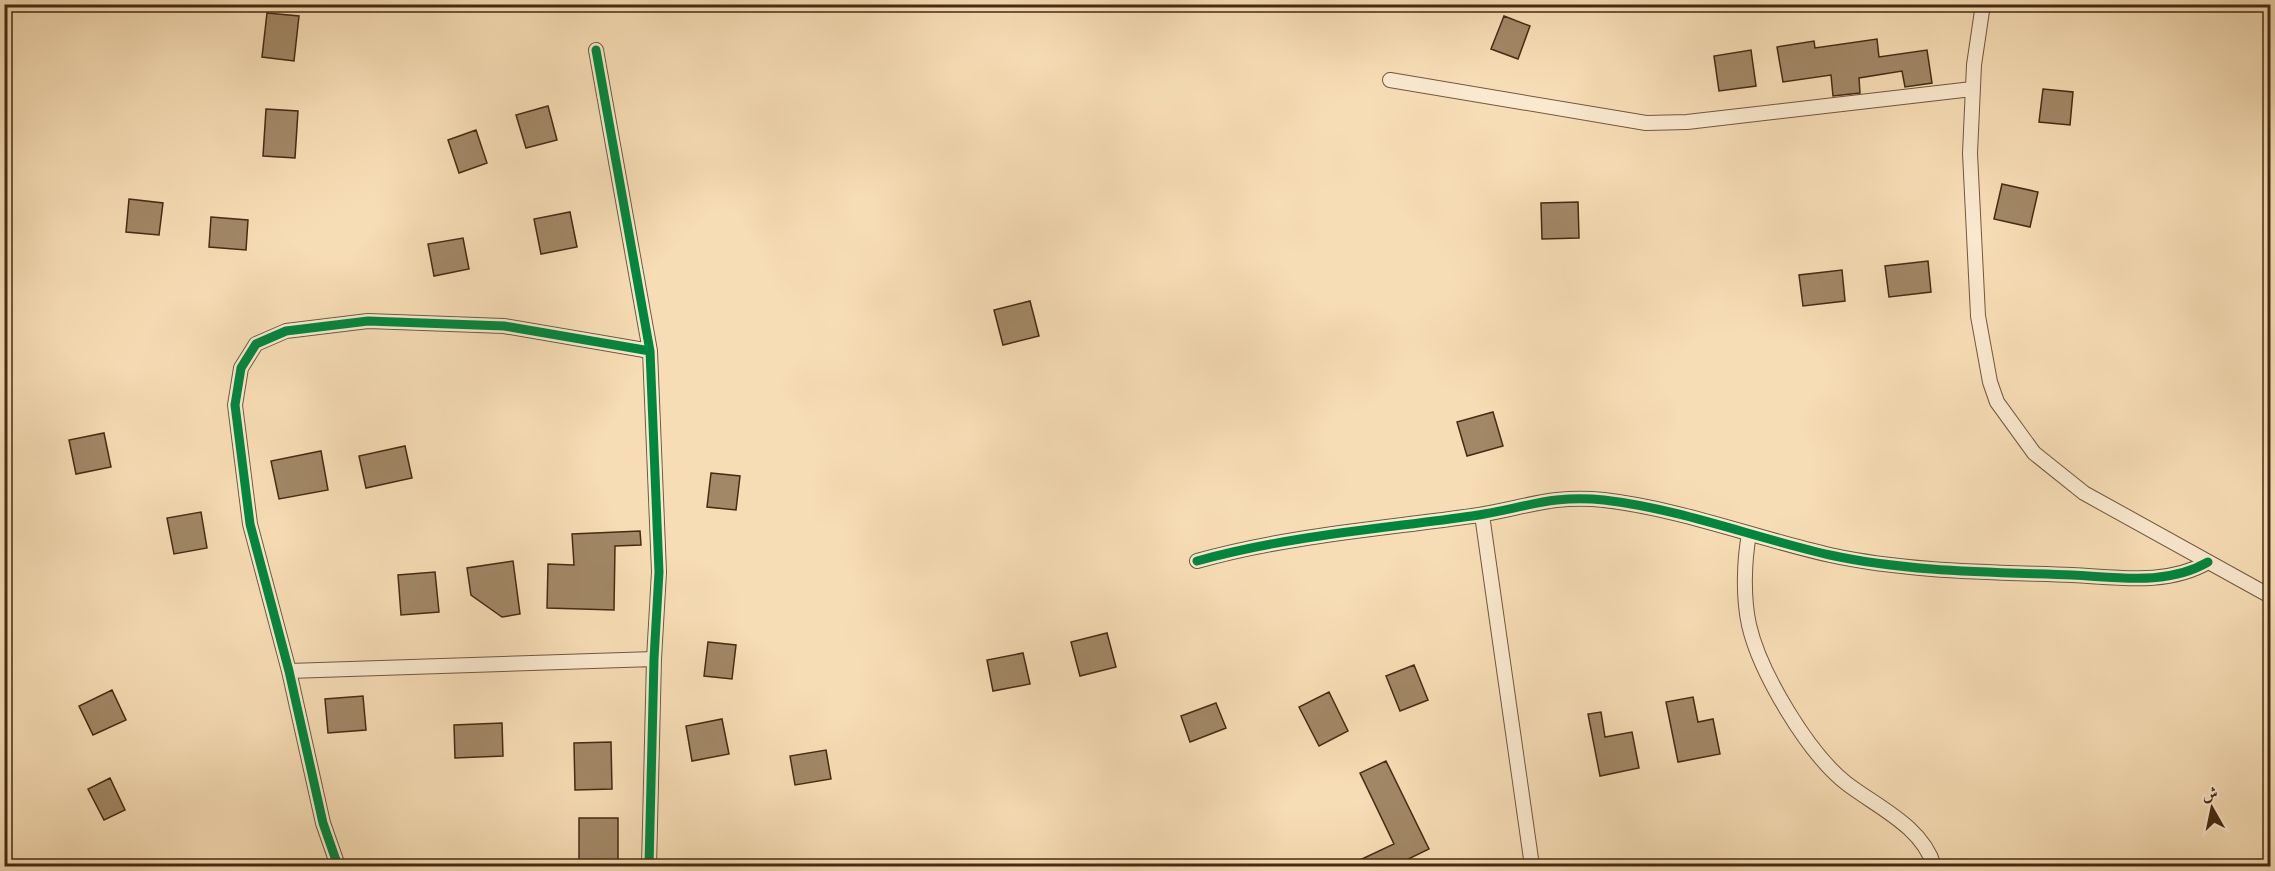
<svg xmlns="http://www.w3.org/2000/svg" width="2275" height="871" font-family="'Gentium Book Plus',Amiri,serif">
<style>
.building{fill:#a28867;stroke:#462b13;stroke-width:1.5}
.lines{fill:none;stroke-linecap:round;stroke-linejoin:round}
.minor-casing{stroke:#72583c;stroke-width:16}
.minor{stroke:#fae9cf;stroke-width:14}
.cycleway-casing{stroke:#fae9cf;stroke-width:13}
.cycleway{stroke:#00873e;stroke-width:9}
</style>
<rect width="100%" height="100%" fill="#f7ddb5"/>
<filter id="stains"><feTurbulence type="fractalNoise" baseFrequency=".00333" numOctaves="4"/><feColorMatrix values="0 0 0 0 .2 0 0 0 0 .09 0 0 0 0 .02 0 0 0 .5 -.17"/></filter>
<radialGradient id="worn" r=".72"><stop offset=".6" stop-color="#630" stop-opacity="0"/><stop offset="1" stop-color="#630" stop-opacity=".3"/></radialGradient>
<path class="building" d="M 267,13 L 299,16 L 294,61 L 262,57 Z
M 1504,16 L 1530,26 L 1518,59 L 1491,49 Z
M 1877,39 L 1879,57 L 1927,50 L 1932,83 L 1905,87 L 1902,71 L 1859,78 L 1860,93 L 1833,96 L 1831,75 L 1783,82 L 1777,47 L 1814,41 L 1815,48 Z
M 1751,50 L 1756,86 L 1719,91 L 1714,56 Z
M 2043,89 L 2073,92 L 2070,125 L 2039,122 Z
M 548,106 L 557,140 L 526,148 L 516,115 Z
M 266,109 L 298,111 L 295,158 L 263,156 Z
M 476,130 L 487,163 L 459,173 L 448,140 Z
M 2002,184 L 2038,192 L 2030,227 L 1994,219 Z
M 129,199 L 163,203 L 159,235 L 126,232 Z
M 1578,202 L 1579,238 L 1542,239 L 1541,203 Z
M 570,212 L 577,247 L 541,254 L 534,219 Z
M 211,217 L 248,220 L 246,250 L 209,247 Z
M 463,238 L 469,269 L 434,276 L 428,244 Z
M 1928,261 L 1931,292 L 1889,297 L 1885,266 Z
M 1842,270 L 1845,301 L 1803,306 L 1799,275 Z
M 1030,301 L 1039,336 L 1003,345 L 994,310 Z
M 1493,412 L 1503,446 L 1467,456 L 1457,422 Z
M 104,433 L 111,467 L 76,474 L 69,440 Z
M 405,446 L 412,478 L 366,488 L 359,456 Z
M 321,451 L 328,490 L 279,499 L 271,461 Z
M 711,473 L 740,476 L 736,510 L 707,507 Z
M 201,512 L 207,548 L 174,554 L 167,518 Z
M 640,531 L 641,545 L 615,546 L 614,610 L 547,608 L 548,564 L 574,565 L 572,534 Z
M 513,561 L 520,614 L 502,617 L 471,595 L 467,568 Z
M 435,572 L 439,612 L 401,615 L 398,575 Z
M 1107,633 L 1116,667 L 1080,676 L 1071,642 Z
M 708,642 L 736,645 L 732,679 L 704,676 Z
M 1023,653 L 1030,684 L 993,691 L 987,660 Z
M 1414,665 L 1428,700 L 1400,711 L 1386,676 Z
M 112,690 L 126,720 L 93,735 L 79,706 Z
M 1329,692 L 1348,731 L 1319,746 L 1299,707 Z
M 363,696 L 366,730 L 328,733 L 325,699 Z
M 1693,697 L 1698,722 L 1713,719 L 1720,754 L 1678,762 L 1666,702 Z
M 1216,703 L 1226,728 L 1190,742 L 1181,716 Z
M 1601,712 L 1605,737 L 1632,732 L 1639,768 L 1600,776 L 1588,714 Z
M 722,719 L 729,754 L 692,761 L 686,726 Z
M 502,723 L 503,756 L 455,758 L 454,725 Z
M 611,742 L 612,789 L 575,790 L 574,743 Z
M 826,750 L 831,779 L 795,785 L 790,756 Z
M 1386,761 L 1429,849 L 1392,867 L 1345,867 L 1394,844 L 1360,773 Z
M 110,778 L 125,810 L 104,820 L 88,789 Z
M 579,818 L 618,818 L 618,861 L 612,867 L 579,867 Z"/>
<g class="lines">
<defs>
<path id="minor" d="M 1983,4 L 1974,65 L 1970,153 L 1978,316 L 1990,382 L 1997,402 L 2034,453 L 2084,493 L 2270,596
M 596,50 L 650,351 L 659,572 L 654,659 L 649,866
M 1390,80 L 1646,123 L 1687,122 L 1972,89
M 1482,515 L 1532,866
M 1749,534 C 1744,562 1743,597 1749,625 C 1760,673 1808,753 1846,783 C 1877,807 1922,826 1934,866
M 1197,561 C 1286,536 1380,529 1472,516 C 1521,509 1552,494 1604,500 C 1681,509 1755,538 1830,555 C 1908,572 1992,572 2072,575 C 2117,577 2167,586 2208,562
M 289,671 L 654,659
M 338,866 L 323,823 L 289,671 L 250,524 L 235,405 L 241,368 L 256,344 L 286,331 L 368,321 L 504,326 L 650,351"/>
</defs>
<use href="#minor" class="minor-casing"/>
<use href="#minor" class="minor"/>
<defs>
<path id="cycleway" d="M 596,50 L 650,351 L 659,572 L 654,659 L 649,866
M 1197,561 C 1286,536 1380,529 1472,516 C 1521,509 1552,494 1604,500 C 1681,509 1755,538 1830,555 C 1908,572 1992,572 2072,575 C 2117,577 2167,586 2208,562
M 338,866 L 323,823 L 289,671 L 250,524 L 235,405 L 241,368 L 256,344 L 286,331 L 368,321 L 504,326 L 650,351"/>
</defs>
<use href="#cycleway" class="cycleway-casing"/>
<use href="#cycleway" class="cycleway"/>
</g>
<rect width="2275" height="871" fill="none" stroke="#f7ddb5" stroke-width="24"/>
<rect x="6" y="6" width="2263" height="859" fill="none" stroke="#462b13" stroke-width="3"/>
<rect x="12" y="12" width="2251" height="847" fill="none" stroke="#462b13" stroke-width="1.5"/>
<g transform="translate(2212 808) rotate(351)" stroke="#fae9cf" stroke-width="4.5" paint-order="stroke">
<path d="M0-4.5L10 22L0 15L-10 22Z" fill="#462b13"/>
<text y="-9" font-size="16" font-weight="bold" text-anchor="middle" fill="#462b13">ش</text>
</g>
<rect width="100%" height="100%" filter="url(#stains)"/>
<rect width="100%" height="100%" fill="url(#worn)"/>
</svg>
